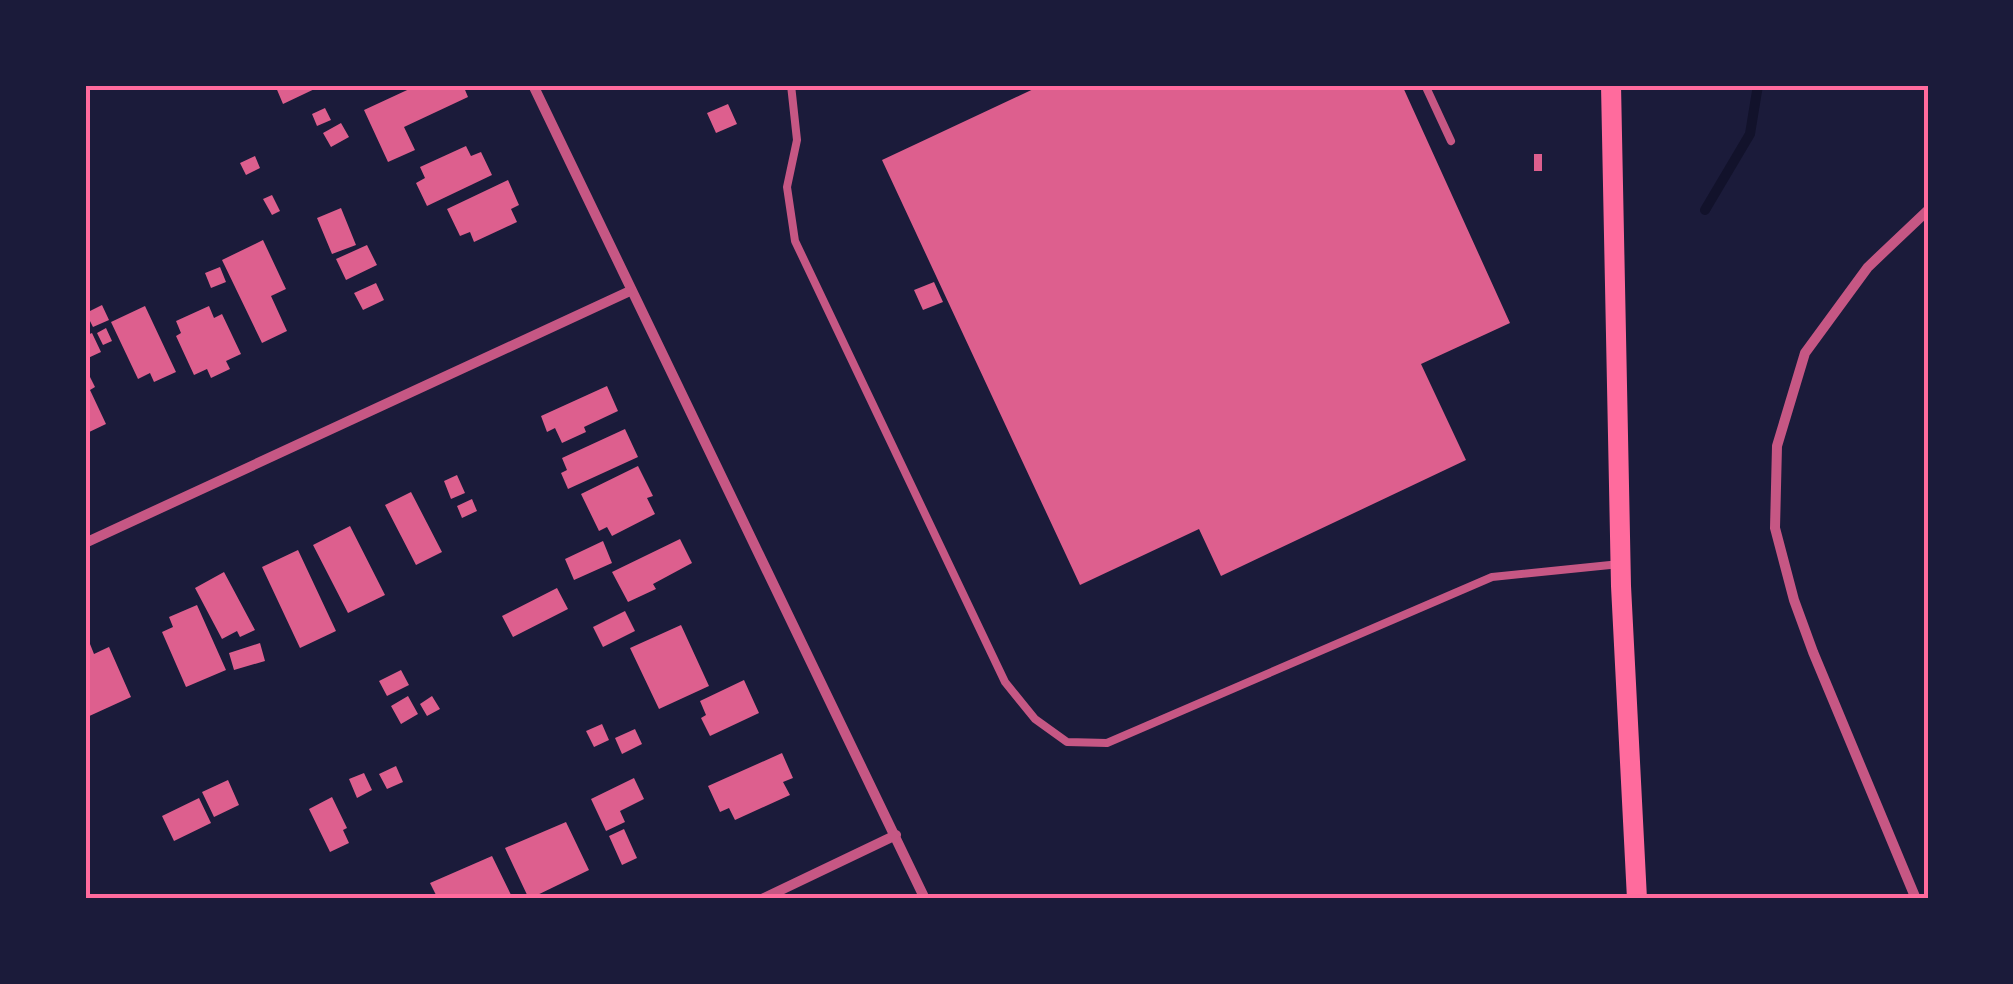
<svg xmlns="http://www.w3.org/2000/svg" width="2013" height="984" font-family="'IBM Plex Sans',sans-serif">
<style>
.lines{fill:none;stroke-linecap:round;stroke-linejoin:round}
.stream{stroke:#12122b;stroke-width:10}
.building{fill:#dd5f8e}
.service{stroke:#c65784;stroke-width:8}
.minor{stroke:#c65784;stroke-width:10}
.secondary{stroke:#ff6b9d;stroke-width:20}
.neatline{fill:none;stroke:#ff6b9d;stroke-width:4}
</style>
<rect width="100%" height="100%" fill="#1b1b3a"/>
<g class="lines">
<path class="stream" d="M 1705,210 L 1750,134 L 1758,85"/>
</g>
<path class="building" d="M 275,85 L 323,85 L 283,104 Z
M 418,85 L 463,85 L 468,97 L 404,127 L 415,150 L 388,162 L 364,110 Z
M 1042,85 L 1402,85 L 1510,323 L 1421,364 L 1466,460 L 1221,576 L 1199,529 L 1080,585 L 882,160 Z
M 728,104 L 737,124 L 716,133 L 707,113 Z
M 325,108 L 331,120 L 317,126 L 312,114 Z
M 341,123 L 349,137 L 331,147 L 323,133 Z
M 466,146 L 471,156 L 481,152 L 492,175 L 427,206 L 416,183 L 425,178 L 420,167 Z
M 1534,154 L 1542,154 L 1542,171 L 1534,171 Z
M 255,156 L 260,168 L 246,175 L 240,163 Z
M 508,180 L 519,205 L 511,209 L 517,222 L 474,242 L 470,232 L 460,236 L 447,209 Z
M 272,195 L 280,211 L 272,215 L 263,199 Z
M 341,208 L 356,245 L 332,254 L 317,218 Z
M 263,240 L 286,289 L 271,296 L 287,331 L 262,343 L 222,260 Z
M 367,245 L 377,265 L 346,280 L 336,259 Z
M 220,267 L 226,282 L 211,288 L 205,273 Z
M 934,282 L 943,302 L 923,310 L 914,290 Z
M 376,283 L 384,300 L 363,310 L 354,293 Z
M 102,305 L 109,320 L 93,327 L 86,313 Z
M 145,306 L 176,372 L 154,382 L 150,373 L 138,379 L 111,322 Z
M 209,306 L 214,318 L 222,314 L 241,354 L 226,361 L 230,369 L 211,378 L 207,369 L 194,375 L 176,336 L 181,333 L 176,321 Z
M 106,328 L 112,341 L 103,345 L 97,333 Z
M 92,333 L 101,352 L 88,358 L 85,336 Z
M 85,367 L 95,387 L 90,390 L 106,424 L 85,434 Z
M 607,386 L 618,411 L 584,427 L 586,432 L 562,443 L 555,428 L 547,432 L 541,416 Z
M 625,429 L 638,457 L 568,489 L 561,473 L 567,470 L 562,458 Z
M 638,466 L 653,496 L 647,498 L 655,514 L 612,536 L 607,527 L 599,531 L 581,494 Z
M 457,475 L 465,493 L 451,499 L 444,481 Z
M 411,492 L 442,552 L 416,565 L 385,505 Z
M 472,499 L 477,511 L 462,518 L 457,506 Z
M 350,526 L 385,595 L 348,613 L 313,545 Z
M 680,539 L 692,563 L 653,584 L 656,589 L 628,602 L 612,572 Z
M 603,541 L 612,563 L 574,580 L 565,559 Z
M 298,550 L 336,631 L 300,648 L 262,567 Z
M 224,572 L 255,630 L 240,637 L 237,631 L 222,639 L 195,588 Z
M 557,588 L 568,609 L 513,637 L 502,616 Z
M 197,605 L 226,670 L 186,687 L 162,632 L 173,627 L 169,617 Z
M 625,611 L 635,631 L 603,647 L 593,627 Z
M 681,625 L 709,686 L 659,709 L 630,648 Z
M 260,643 L 265,661 L 234,670 L 229,653 Z
M 90,644 L 94,654 L 109,647 L 131,697 L 85,718 L 85,647 Z
M 401,670 L 409,685 L 387,696 L 379,681 Z
M 744,680 L 759,713 L 710,736 L 701,718 L 706,715 L 700,701 Z
M 408,696 L 418,714 L 401,724 L 391,706 Z
M 432,696 L 440,709 L 427,716 L 420,704 Z
M 602,724 L 609,740 L 594,747 L 586,731 Z
M 635,729 L 642,744 L 622,754 L 615,738 Z
M 782,753 L 793,778 L 783,782 L 790,795 L 735,820 L 729,808 L 720,812 L 708,786 Z
M 396,766 L 403,782 L 387,789 L 379,774 Z
M 364,773 L 372,790 L 357,798 L 349,779 Z
M 634,778 L 644,799 L 620,811 L 625,822 L 606,831 L 591,799 Z
M 228,780 L 239,805 L 214,817 L 202,792 Z
M 332,797 L 347,828 L 343,830 L 349,843 L 330,852 L 309,809 Z
M 199,798 L 211,823 L 174,841 L 162,816 Z
M 566,822 L 589,870 L 529,899 L 505,848 Z
M 624,829 L 637,858 L 622,865 L 609,836 Z
M 492,856 L 513,899 L 438,899 L 430,883 Z"/>
<g class="lines">
<path class="service" d="M 791,85 L 797,140 L 787,187 L 795,241 L 1005,682 L 1035,719 L 1067,742 L 1107,743 L 1492,577 L 1620,564
M 1425,85 L 1451,141"/>
<path class="minor" d="M 533,85 L 925,899
M 85,543 L 630,291
M 762,899 L 896,835
M 1916,899 L 1813,652 L 1794,600 L 1775,528 L 1777,446 L 1805,353 L 1868,267 L 1928,210"/>
<path class="secondary" d="M 1611,85 L 1621,586 L 1637,899"/>
</g>
<rect width="2013" height="984" fill="none" stroke="#1b1b3a" stroke-width="175"/>
<rect x="88" y="88" width="1838" height="808" class="neatline"/>
</svg>
